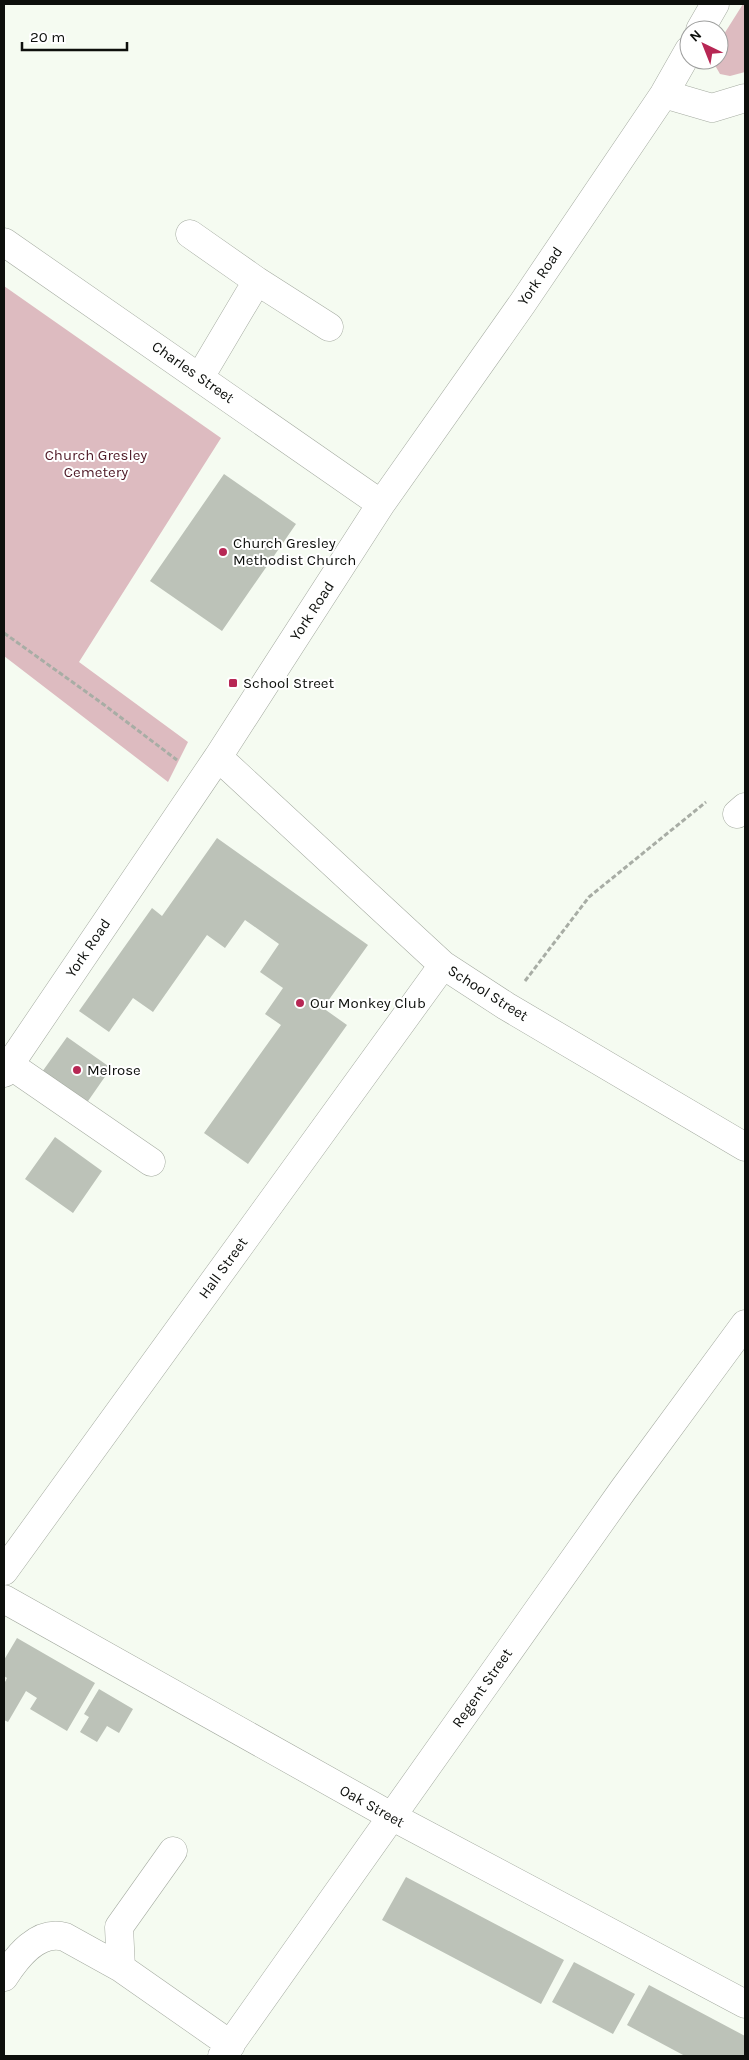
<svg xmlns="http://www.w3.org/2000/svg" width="749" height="2060" font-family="Karla,sans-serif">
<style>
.green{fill:#ddbbc0}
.building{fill:#bcc2b8}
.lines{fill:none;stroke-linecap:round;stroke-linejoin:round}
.minor-casing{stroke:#a5aba1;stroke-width:29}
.path{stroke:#a8ada5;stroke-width:3;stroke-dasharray:5 2.5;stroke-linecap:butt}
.minor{stroke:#fff;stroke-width:28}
.poi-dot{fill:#b72754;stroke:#fff;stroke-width:2}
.labels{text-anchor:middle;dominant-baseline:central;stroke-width:4;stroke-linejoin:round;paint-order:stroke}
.street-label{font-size:15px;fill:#0d0f0c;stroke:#fff}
.park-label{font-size:15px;fill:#4e1926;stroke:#fff}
.poi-label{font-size:15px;fill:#0d0f0c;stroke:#fff;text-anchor:start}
</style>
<rect width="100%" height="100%" fill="#f5fbf1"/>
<path class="green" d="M 743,4 L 745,4 L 745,72 L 730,76 L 720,74 L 712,60 L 719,60 L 719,42 Z
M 4,286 L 221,438 L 79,662 L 188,742 L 168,782 L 4,656 Z"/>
<path class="building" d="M 224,474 L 296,524 L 222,631 L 150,581 Z
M 217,838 L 368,945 L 323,1008 L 347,1025 L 248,1164 L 204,1133 L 281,1025 L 265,1014 L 283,988 L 260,972 L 279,944 L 245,920 L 225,948 L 207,935 L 153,1012 L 133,998 L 109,1032 L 79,1011 L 152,908 L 162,916 Z
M 67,1037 L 111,1068 L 86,1104 L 42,1072 Z
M 55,1137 L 102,1171 L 73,1213 L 25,1179 Z
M 17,1638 L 95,1683 L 67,1731 L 30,1709 L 37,1698 L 26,1691 L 8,1722 L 4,1720 L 4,1684 L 7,1678 L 4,1676 L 4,1660 Z
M 99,1689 L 133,1709 L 119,1733 L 107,1726 L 97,1742 L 80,1732 L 89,1717 L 84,1714 Z
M 406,1877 L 564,1960 L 541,2004 L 382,1920 Z
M 574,1962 L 635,1994 L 613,2034 L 552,2002 Z
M 649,1985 L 745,2036 L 745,2056 L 685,2056 L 627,2025 Z"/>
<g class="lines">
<defs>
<path id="minor" d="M 700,30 L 715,4
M 664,94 L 712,108 L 745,98
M 190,234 L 257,281 L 329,327
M 4,242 L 381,504
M 200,377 L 257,281
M 218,757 L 443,965 L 506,1006 L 745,1147
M 737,814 L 745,807
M 10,1065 L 151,1162
M 4,1073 L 218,757 L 381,504 L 522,304 L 664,94 L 689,50
M 4,1571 L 443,965
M 4,1599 L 391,1816 L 745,2004
M 173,1851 L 119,1927 L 121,1968 L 231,2045
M 4,1977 C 17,1957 38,1929 65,1937 L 121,1968
M 222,2056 L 623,1490 L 745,1324"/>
</defs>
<use href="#minor" class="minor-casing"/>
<path class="path" d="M 4,633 L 103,704 L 177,760
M 525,981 L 589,897 L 706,802"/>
<use href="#minor" class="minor"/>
</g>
<g class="poi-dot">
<circle cx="223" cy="552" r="5"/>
<rect x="228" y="678" width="10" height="10" rx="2.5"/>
<circle cx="300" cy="1003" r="5"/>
<circle cx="77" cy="1070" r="5"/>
</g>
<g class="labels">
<g class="street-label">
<text transform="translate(540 276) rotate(-56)">York Road</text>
<text transform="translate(193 372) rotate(35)">Charles Street</text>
<text transform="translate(312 611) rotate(-57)">York Road</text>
<text transform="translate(88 948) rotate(-56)">York Road</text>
<text transform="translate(488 993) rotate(32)">School Street</text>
<text transform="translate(223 1268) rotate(-54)">Hall Street</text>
<text transform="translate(482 1688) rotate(-55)">Regent Street</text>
<text transform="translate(372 1806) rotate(29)">Oak Street</text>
</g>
<g class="park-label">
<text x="96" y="455">Church Gresley<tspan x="96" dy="17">Cemetery</tspan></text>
</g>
<g class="poi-label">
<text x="233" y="543">Church Gresley<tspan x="233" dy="17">Methodist Church</tspan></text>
<text x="243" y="683">School Street</text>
<text x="310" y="1003">Our Monkey Club</text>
<text x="87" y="1070">Melrose</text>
</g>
</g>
<rect width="749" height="2060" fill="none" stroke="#0d0f0c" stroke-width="10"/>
<g transform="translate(704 45) rotate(317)"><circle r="24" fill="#ffffff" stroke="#9e9f9e"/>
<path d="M0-4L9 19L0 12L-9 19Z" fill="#b72754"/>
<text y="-8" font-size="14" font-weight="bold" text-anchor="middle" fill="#0d0f0c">N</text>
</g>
<path d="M22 42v8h105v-8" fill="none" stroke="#0d0f0c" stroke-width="2.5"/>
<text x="30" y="42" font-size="15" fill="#0d0f0c" stroke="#ffffff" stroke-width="4" paint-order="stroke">20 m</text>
</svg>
